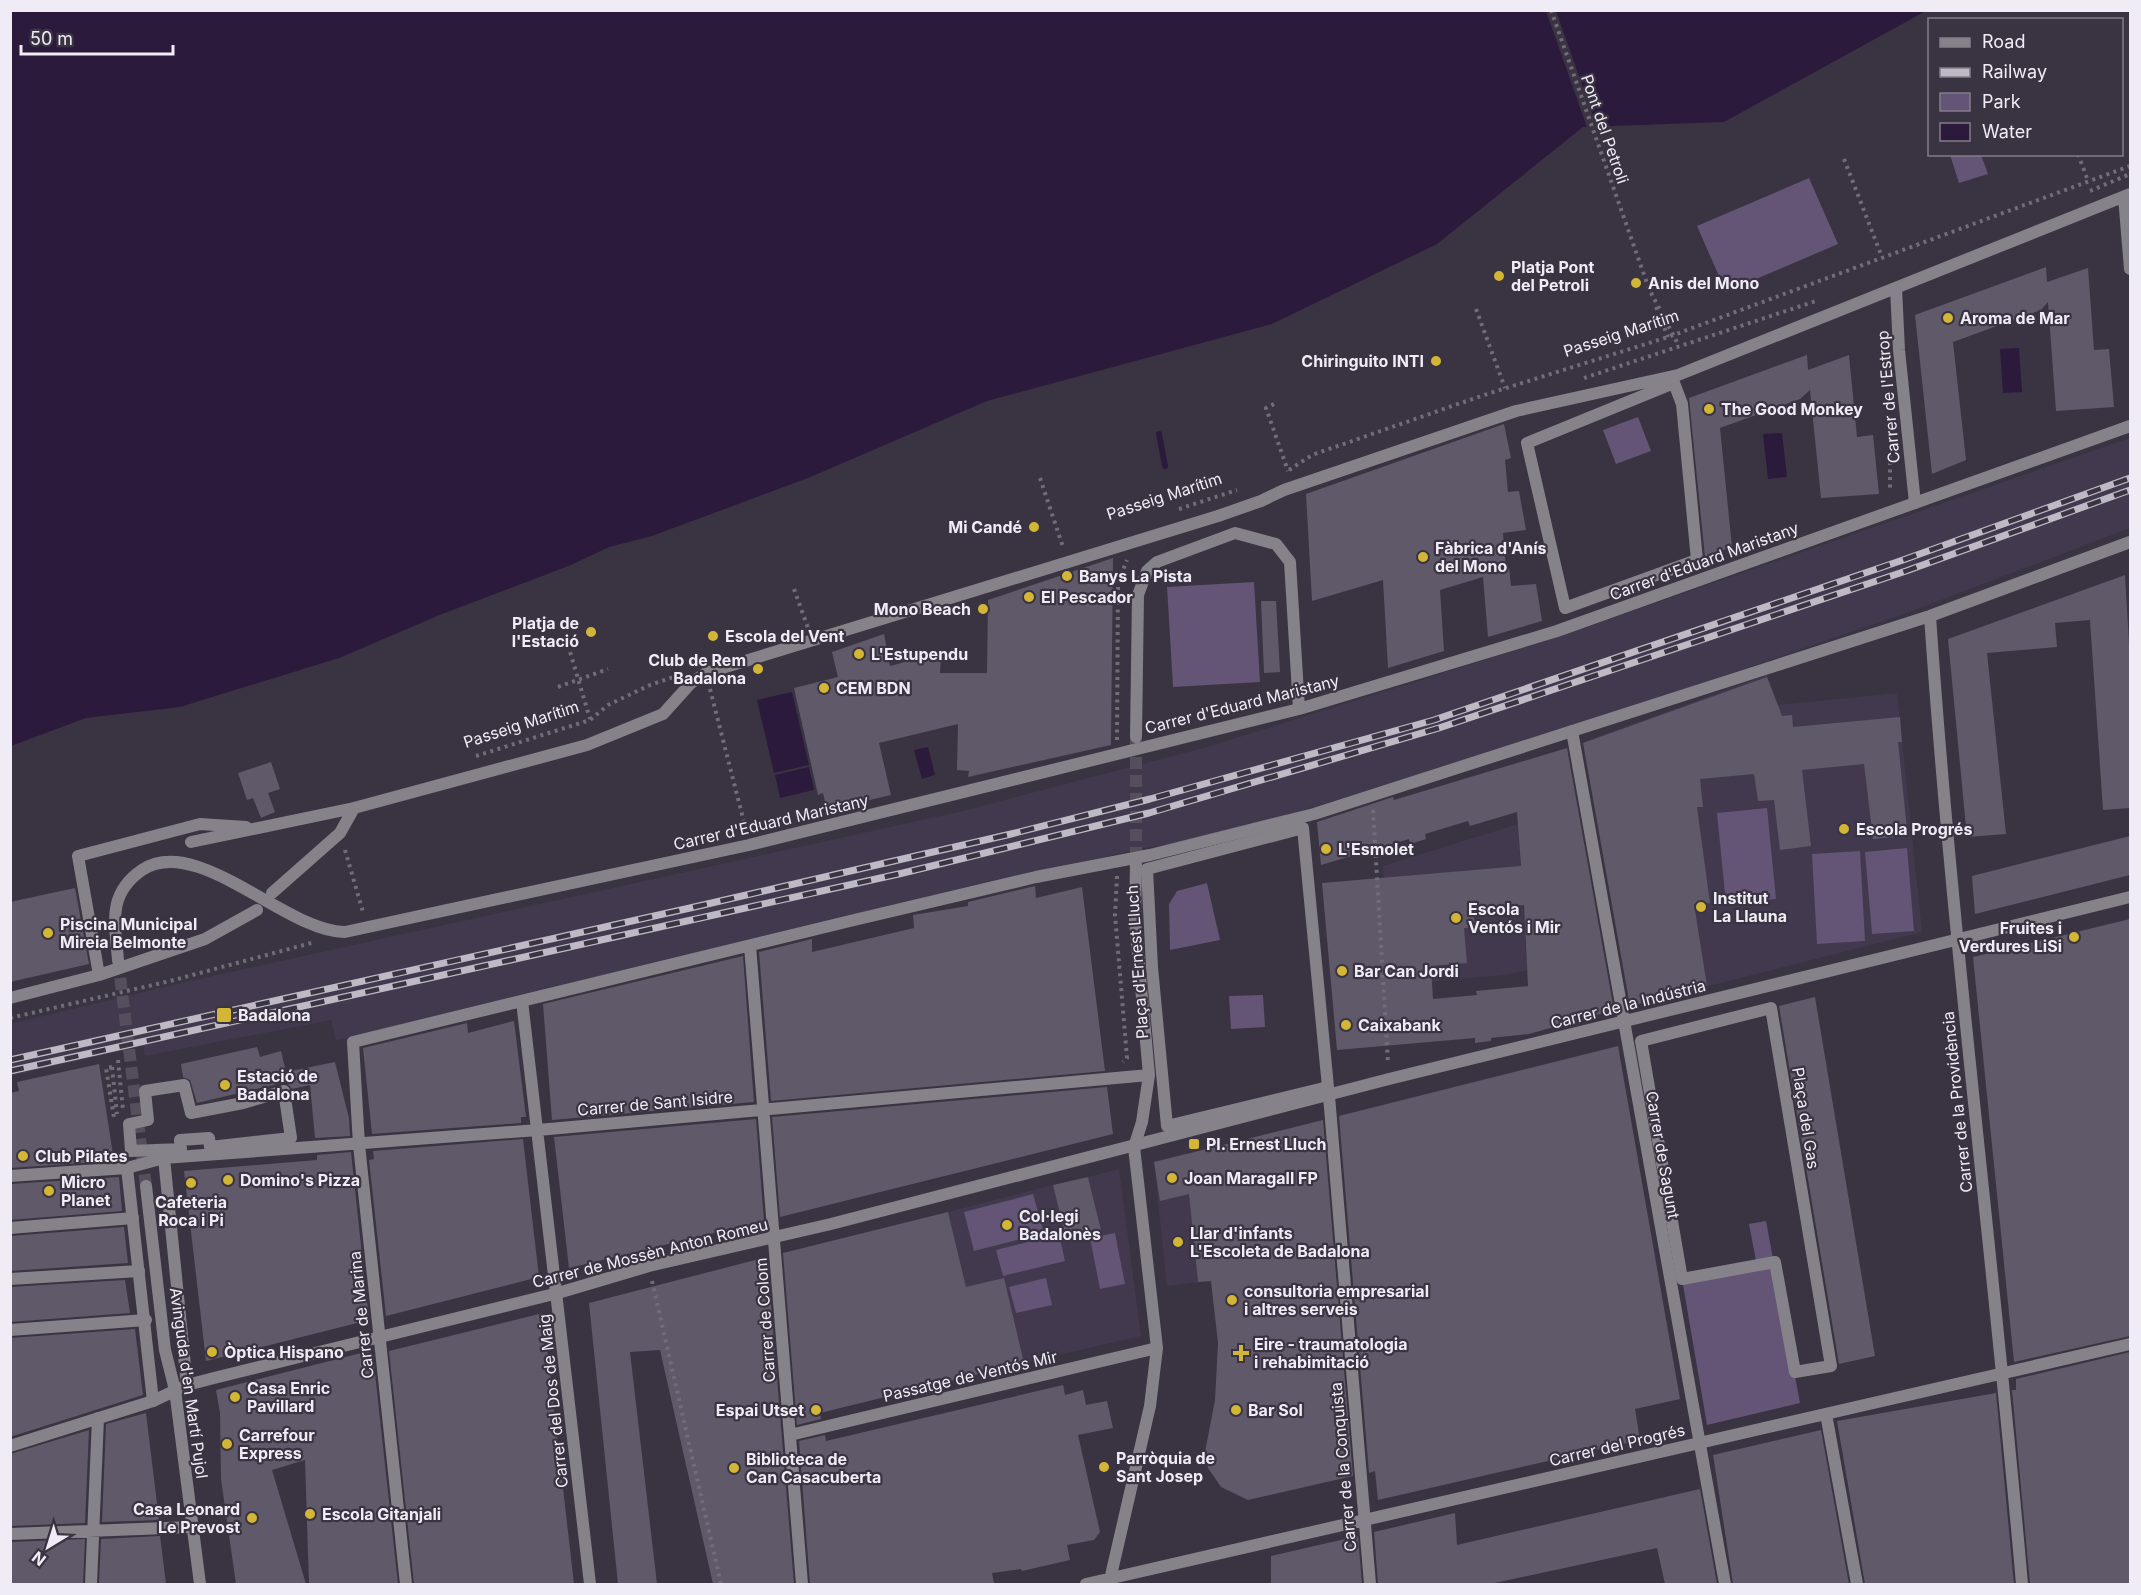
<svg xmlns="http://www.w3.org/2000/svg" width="2141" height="1595" font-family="Inter,sans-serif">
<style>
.built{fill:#43394e}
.green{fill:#645476}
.water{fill:#2c1a3d}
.pier{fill:#3a3342}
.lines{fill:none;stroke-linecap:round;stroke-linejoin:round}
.stream{stroke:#2c1a3d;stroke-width:6}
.building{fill:#605969;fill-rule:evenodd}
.minor-tunnel{stroke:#554f5d;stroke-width:12;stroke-dasharray:12 6;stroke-linecap:butt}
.path{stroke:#726c79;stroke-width:4;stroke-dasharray:3 4.5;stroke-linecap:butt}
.pedestrian{stroke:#858289;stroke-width:12}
.minor{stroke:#858289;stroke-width:12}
.rail-casing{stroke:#beb9c4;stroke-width:7}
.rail{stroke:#3a3342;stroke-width:4.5;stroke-dasharray:14;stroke-linecap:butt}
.poi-dot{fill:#d3b635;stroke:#3a3342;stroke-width:2}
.labels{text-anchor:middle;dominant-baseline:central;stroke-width:4.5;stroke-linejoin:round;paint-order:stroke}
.street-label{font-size:16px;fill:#f0ecf5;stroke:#3a3342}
.poi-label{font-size:16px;font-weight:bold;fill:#f0ecf5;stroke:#3a3342;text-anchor:start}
</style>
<rect width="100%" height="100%" fill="#3a3342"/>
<path class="built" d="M 2130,438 L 2130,528 L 1915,610 L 1674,693 L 1456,764 L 1212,837 L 1138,849 L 344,1039 L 336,1040 L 331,1020 L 145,1056 L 143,1046 L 11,1076 L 10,1024 L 199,979 L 963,811 L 1207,747 L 1558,637 Z
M 1767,675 L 1778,705 L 1897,693 L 1922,932 L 1634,1005 L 1586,741 Z
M 1518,824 L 1527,970 L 1505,975 L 1393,985 L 1383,866 Z
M 1186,1153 L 1198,1282 L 1167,1286 L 1154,1162 Z
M 1119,1169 L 1141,1336 L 1024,1363 L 966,1287 L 948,1212 L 1053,1185 L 1066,1238 L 1101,1230 L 1088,1177 Z"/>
<path class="green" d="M 1950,155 L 1981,155 L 1988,174 L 1959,183 Z
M 1809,178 L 1838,244 L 1726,292 L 1697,226 Z
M 1638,417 L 1651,451 L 1616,464 L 1603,430 Z
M 1254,582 L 1260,682 L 1173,687 L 1167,587 Z
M 1767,808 L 1776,899 L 1726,903 L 1717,813 Z
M 1907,848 L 1914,931 L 1872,934 L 1865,852 Z
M 1860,851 L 1865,941 L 1817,944 L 1812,854 Z
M 1207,883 L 1220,940 L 1170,950 L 1169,904 L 1177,891 Z
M 1263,995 L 1265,1027 L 1231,1029 L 1229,996 Z
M 1033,1194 L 1044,1233 L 974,1251 L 964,1212 Z
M 1766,1221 L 1800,1403 L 1707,1425 L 1682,1279 L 1757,1266 L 1749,1224 Z
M 1115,1233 L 1125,1284 L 1100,1289 L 1090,1238 Z
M 1059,1234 L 1065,1261 L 1003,1276 L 996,1250 Z
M 1046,1278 L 1052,1305 L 1016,1313 L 1009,1287 Z"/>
<path class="water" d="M 11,11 L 1926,11 L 1724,122 L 1583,127 L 1437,244 L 1272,324 L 987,401 L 808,478 L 652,536 L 609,547 L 571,565 L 442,614 L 339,658 L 180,707 L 86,718 L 11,746 Z
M 2019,348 L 2022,392 L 2003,393 L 2000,349 Z
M 1782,433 L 1787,477 L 1768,479 L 1763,434 Z
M 792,692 L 809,765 L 774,773 L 757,700 Z
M 928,747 L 935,775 L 922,779 L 914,750 Z
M 809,767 L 814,790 L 780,798 L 775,775 Z"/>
<path class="pier" d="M 1546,11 L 1556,11 L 1598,130 L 1588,130 Z"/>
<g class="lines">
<path class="stream" d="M 1159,434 L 1165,466"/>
</g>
<path class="building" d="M 2046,267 L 2047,282 L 2088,268 L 2094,350 L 2109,349 L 2114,407 L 2056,411 L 2048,302 L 2041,310 L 1953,342 L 1966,460 L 1932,474 L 1915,315 Z
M 1807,355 L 1808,370 L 1849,355 L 1857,437 L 1873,435 L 1879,494 L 1821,498 L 1810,390 L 1800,399 L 1720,428 L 1732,547 L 1705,557 L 1689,398 Z
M 1504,424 L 1511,458 L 1505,460 L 1508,492 L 1519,491 L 1526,530 L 1503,533 L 1506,569 L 1509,567 L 1511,586 L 1536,584 L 1542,621 L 1488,637 L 1483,577 L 1440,590 L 1444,651 L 1388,668 L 1383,580 L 1312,601 L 1306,494 Z
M 1113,558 L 1111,745 L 968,777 L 969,771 L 957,770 L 958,724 L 879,743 L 891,795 L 827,810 L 823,793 L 818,795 L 794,688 L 838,677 L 832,652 L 884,634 L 890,666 L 912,660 L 941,658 L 940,673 L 987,673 L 988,600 Z
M 2125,575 L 2130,661 L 2130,808 L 2103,810 L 2090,620 L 2055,623 L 2057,647 L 1987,653 L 2006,834 L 1967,837 L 1948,639 Z
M 1261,601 L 1276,601 L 1280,672 L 1264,673 Z
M 1767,677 L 1782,716 L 1792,715 L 1793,727 L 1900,717 L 1902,742 L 1898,742 L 1907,830 L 1903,830 L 1904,836 L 1873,839 L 1864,764 L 1802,770 L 1811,846 L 1780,850 L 1774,800 L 1758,801 L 1754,774 L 1700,779 L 1703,807 L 1697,807 L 1710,903 L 1694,904 L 1707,986 L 1630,1006 L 1583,743 Z
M 1567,748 L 1614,1010 L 1529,1034 L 1491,1038 L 1491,1041 L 1475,1043 L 1475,1038 L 1337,1050 L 1322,883 L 1521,866 L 1517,812 L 1470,826 L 1468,821 L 1425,834 L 1426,839 L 1410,844 L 1409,839 L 1321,865 L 1317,822 L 1393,797 L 1394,800 ZM 1524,905 L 1528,986 L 1476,991 L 1477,995 L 1433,999 L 1431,966 L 1467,963 L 1464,928 L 1475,927 L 1473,909 Z
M 271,762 L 280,789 L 268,793 L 275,812 L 261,818 L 253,798 L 247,800 L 238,773 Z
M 2130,836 L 2130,875 L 1975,914 L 1972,876 Z
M 1035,886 L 1036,898 L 1082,887 L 1105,1071 L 771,1101 L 759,952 L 812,939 L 812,952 L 914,928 L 913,915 L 968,906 L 968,902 Z
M 75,888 L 89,964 L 10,982 L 10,902 Z
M 2130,919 L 2130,1336 L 2014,1362 L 1973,957 Z
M 743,956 L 754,1102 L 552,1120 L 543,1004 Z
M 1815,997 L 1875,1356 L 1839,1364 L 1779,1006 Z
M 514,1021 L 526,1117 L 521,1117 L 521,1123 L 372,1134 L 363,1048 L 467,1023 L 468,1033 Z
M 1618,1046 L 1680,1399 L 1635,1409 L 1640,1440 L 1378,1500 L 1375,1471 L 1369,1473 L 1339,1116 Z
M 257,1047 L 260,1057 L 281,1051 L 286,1072 L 335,1062 L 349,1118 L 350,1136 L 315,1138 L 310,1085 L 292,1089 L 287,1083 L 282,1083 L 197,1103 L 190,1080 L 183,1077 L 181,1064 Z
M 99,1064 L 114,1161 L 10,1168 L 10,1093 L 19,1091 L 17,1082 Z
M 1107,1087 L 1113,1134 L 780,1217 L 772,1117 Z
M 756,1119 L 764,1221 L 569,1268 L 554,1137 Z
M 1323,1120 L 1353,1476 L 1248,1500 L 1221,1487 L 1208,1468 L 1205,1452 L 1215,1400 L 1218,1343 L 1211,1281 L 1198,1282 L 1189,1194 L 1160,1201 L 1154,1162 Z
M 523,1139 L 539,1277 L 386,1316 L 369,1160 L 374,1159 L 373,1151 Z
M 351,1152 L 369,1320 L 206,1361 L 184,1171 L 317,1160 L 317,1155 Z
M 119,1177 L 122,1211 L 10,1220 L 10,1184 Z
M 1088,1177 L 1101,1230 L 1066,1239 L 1053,1185 Z
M 948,1212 L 966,1287 L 1004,1278 L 1024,1363 L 820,1413 L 821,1419 L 797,1425 L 783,1253 Z
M 124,1227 L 128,1263 L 10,1271 L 10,1236 Z
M 767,1257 L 794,1584 L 713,1584 L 660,1350 L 630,1352 L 657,1584 L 618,1584 L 589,1303 Z
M 125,1280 L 130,1313 L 10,1322 L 10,1287 Z
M 543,1313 L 574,1584 L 414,1584 L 389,1351 Z
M 135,1329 L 143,1395 L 10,1437 L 10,1338 Z
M 369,1351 L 370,1356 L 373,1355 L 398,1584 L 309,1584 L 305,1460 L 272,1470 L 306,1584 L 236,1584 L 221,1479 L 220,1413 L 216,1390 Z
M 2130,1352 L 2130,1584 L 2030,1584 L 2012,1390 L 2016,1390 L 2016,1379 Z
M 1063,1385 L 1065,1395 L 1083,1390 L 1086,1405 L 1107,1401 L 1113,1428 L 1078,1435 L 1100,1532 L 1094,1540 L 1067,1545 L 1070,1560 L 1022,1571 L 1021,1569 L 992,1573 L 994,1584 L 810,1584 L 799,1441 L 825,1435 L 826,1441 Z
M 1996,1393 L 2014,1584 L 1865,1584 L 1837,1421 Z
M 146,1413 L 159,1520 L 102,1522 L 106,1424 Z
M 89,1430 L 85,1523 L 10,1526 L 10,1454 Z
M 1821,1430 L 1849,1584 L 1733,1584 L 1713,1455 Z
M 1700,1489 L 1717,1584 L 1665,1584 L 1657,1548 L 1490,1584 L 1378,1584 L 1374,1532 L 1455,1513 L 1457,1545 Z
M 160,1536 L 166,1584 L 99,1584 L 101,1539 Z
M 1358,1536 L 1362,1584 L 1271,1584 L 1271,1556 Z
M 85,1539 L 83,1584 L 10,1583 L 10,1542 Z"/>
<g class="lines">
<path class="minor-tunnel" d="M 1136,739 L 1136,864
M 118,960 L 146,1186"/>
<path class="path" d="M 1551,10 L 1649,289 L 1679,346
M 2078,154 L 2088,181
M 1844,159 L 1882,257
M 2090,191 L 2130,174
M 1656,307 L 1668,337
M 1476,309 L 1505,388
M 1584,378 L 1816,301
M 1274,404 L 1266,408 L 1288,471
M 1890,432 L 1890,489
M 1289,470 L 1312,455 L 1481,396 L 1668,337 L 2130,166
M 1040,478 L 1063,547
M 1179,509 L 1237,490
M 794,589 L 808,628
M 568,645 L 590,719
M 558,687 L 608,669
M 710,689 L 746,830
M 1117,740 L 1118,583 L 1127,560
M 476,756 L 590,720 L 608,705 L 650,685 L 676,676
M 1373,810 L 1388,1063
M 345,850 L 363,912
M 1117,876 L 1115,915 L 1127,1058 L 1123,1062
M 10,1018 L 170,981 L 315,942
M 118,1060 L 123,1110
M 112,1067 L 117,1114
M 112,1067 L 106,1068 L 114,1118
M 652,1281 L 721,1584"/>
<path class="pedestrian" d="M 2124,197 L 2130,269
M 1896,288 L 1899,350 L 1915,503
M 1674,383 L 1682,404 L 1697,560 L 1565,608 L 1527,443 Z
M 1303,828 L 1328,1087 L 1167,1126 L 1152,967 L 1147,869 Z
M 191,842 L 354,808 L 587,745 L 663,714 L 691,683 L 706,673 L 1218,516 L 1261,501 L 1284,490 L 1516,411 L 1678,375 L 2130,194
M 272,893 L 340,833 L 354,808
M 99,975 L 78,856 L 200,824 L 246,827
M 10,998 L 99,975 L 205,939 L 257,910
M 1771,1008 L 1831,1366 L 1795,1372 L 1775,1262 L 1682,1279 L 1641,1041 Z
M 184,1085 L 191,1113 L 243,1103 L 284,1091 L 291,1138 L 210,1147 L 209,1138 L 180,1140 L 181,1149 L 131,1151 L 129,1124 L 148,1120 L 145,1091 Z
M 127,1168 L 153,1401
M 10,1534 L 192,1527
M 91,1584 L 98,1418"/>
<path class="minor" d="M 1930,616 C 1952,940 1994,1261 2022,1584
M 1572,731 L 1725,1584
M 1136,737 L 1138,595 L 1147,571 L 1157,562 L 1235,533 L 1276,544 L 1290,562 L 1299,709
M 750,946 L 802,1584
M 118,960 C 115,923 107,894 142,870 C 197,833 288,933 345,932 L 749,845 L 1299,709 L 1557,631 L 2130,426
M 522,1001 L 590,1584
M 1329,1096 L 1370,1584
M 164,1158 L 187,1385
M 10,1176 L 127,1168 L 164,1158 L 538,1130 L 1149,1075
M 146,1186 L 165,1350 L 175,1390 L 200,1584
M 10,1228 L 133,1218
M 10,1279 L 139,1271
M 10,1330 L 146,1320
M 1826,1414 L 1857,1584
M 790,1435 L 1157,1348
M 10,1446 L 153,1401 L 187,1385 L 214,1378 L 558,1293 L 649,1266 L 831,1224 L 1389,1079 L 2130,897
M 406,1584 L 359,1145 L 353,1042 L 850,921 L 1036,877 L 1150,855 L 1314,814 L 1930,616 L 2130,542
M 1086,1584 L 2130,1344
M 1109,1584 L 1150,1406 L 1157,1348 L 1134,1147 L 1142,1122 L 1149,1075 L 1135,920 L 1136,864"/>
<defs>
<path id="rail" d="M 10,1060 L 690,908 L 1011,834 L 1150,799 L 1434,720 L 1903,560 L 2130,478
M 10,1071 L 903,873 L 1149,813 L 1439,728 L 1906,571 L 2130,490"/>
</defs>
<use href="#rail" class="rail-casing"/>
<use href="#rail" class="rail"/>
</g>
<g class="poi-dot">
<circle cx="1499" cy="276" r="6"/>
<circle cx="1636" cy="283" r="6"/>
<circle cx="1948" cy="318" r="6"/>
<circle cx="1436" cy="361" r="6"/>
<circle cx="1709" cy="409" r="6"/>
<circle cx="1034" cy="527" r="6"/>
<circle cx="1423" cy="557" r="6"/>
<circle cx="1067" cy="576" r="6"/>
<circle cx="1029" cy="597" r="6"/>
<circle cx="983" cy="609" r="6"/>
<circle cx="591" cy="632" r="6"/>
<circle cx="713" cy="636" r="6"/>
<circle cx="859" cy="654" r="6"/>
<circle cx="758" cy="669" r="6"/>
<circle cx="824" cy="688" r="6"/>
<circle cx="1844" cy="829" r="6"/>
<circle cx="1326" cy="849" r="6"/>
<circle cx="1701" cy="907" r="6"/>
<circle cx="1456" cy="918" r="6"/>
<circle cx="48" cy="933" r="6"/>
<circle cx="2074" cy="937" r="6"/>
<circle cx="1342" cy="971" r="6"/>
<rect x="216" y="1007" width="16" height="16" rx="3"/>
<circle cx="1346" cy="1025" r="6"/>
<circle cx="225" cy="1085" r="6"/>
<rect x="1188" y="1138" width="12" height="12" rx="3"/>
<circle cx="23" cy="1156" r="6"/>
<circle cx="1172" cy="1178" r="6"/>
<circle cx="228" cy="1180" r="6"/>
<circle cx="191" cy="1183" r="6"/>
<circle cx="49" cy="1191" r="6"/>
<circle cx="1007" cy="1225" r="6"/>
<circle cx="1178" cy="1242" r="6"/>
<circle cx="1232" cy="1300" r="6"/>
<circle cx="212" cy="1352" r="6"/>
<path d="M1238 1344h6v6h6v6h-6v6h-6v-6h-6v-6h6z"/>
<circle cx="235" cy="1397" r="6"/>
<circle cx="816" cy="1410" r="6"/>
<circle cx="1236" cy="1410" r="6"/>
<circle cx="227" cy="1444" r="6"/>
<circle cx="1104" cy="1467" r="6"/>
<circle cx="734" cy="1468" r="6"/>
<circle cx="310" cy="1514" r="6"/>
<circle cx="252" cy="1518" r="6"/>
</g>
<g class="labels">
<g class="street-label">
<text transform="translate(1605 129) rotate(71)">Pont del Petroli</text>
<text transform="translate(1621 333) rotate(-18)">Passeig Marítim</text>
<text transform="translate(1888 397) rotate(-95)">Carrer de l'Estrop</text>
<text transform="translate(1164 496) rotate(-18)">Passeig Marítim</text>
<text transform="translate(1704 561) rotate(-20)">Carrer d'Eduard Maristany</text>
<text transform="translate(1242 704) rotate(-14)">Carrer d'Eduard Maristany</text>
<text transform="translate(521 724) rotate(-18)">Passeig Marítim</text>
<text transform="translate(771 822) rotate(-13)">Carrer d'Eduard Maristany</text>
<text transform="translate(1137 962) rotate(-94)">Plaça d'Ernest Lluch</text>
<text transform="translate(1628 1004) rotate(-14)">Carrer de la Indústria</text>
<text transform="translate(1957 1102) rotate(-96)">Carrer de la Providència</text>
<text transform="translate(655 1103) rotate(-5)">Carrer de Sant Isidre</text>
<text transform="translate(1806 1118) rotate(81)">Plaça del Gas</text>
<text transform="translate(1663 1155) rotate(80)">Carrer de Sagunt</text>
<text transform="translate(650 1253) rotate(-14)">Carrer de Mossèn Anton Romeu</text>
<text transform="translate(361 1315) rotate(-96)">Carrer de Marina</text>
<text transform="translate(765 1320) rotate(-94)">Carrer de Colom</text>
<text transform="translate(970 1376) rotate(-13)">Passatge de Ventós Mir</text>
<text transform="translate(189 1383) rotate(82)">Avinguda d'en Martí Pujol</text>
<text transform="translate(553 1401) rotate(-96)">Carrer del Dos de Maig</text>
<text transform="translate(1617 1445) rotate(-13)">Carrer del Progrés</text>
<text transform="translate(1343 1467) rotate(-95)">Carrer de la Conquista</text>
</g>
<g class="poi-label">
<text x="1511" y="267">Platja Pont<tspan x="1511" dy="18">del Petroli</tspan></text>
<text x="1648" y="283">Anis del Mono</text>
<text x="1960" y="318">Aroma de Mar</text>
<text x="1424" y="361" text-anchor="end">Chiringuito INTI</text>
<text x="1721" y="409">The Good Monkey</text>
<text x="1022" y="527" text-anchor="end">Mi Candé</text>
<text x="1435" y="548">Fàbrica d'Anís<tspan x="1435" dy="18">del Mono</tspan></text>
<text x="1079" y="576">Banys La Pista</text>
<text x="1041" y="597">El Pescador</text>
<text x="971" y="609" text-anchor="end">Mono Beach</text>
<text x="579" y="623" text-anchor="end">Platja de<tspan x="579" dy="18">l'Estació</tspan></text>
<text x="725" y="636">Escola del Vent</text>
<text x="871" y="654">L'Estupendu</text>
<text x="746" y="660" text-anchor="end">Club de Rem<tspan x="746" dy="18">Badalona</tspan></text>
<text x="836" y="688">CEM BDN</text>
<text x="1856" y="829">Escola Progrés</text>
<text x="1338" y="849">L'Esmolet</text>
<text x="1713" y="898">Institut<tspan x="1713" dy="18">La Llauna</tspan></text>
<text x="1468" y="909">Escola<tspan x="1468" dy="18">Ventós i Mir</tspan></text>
<text x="60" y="924">Piscina Municipal<tspan x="60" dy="18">Mireia Belmonte</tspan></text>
<text x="2062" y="928" text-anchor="end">Fruites i<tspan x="2062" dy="18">Verdures LiSi</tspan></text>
<text x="1354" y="971">Bar Can Jordi</text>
<text x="238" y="1015">Badalona</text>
<text x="1358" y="1025">Caixabank</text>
<text x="237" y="1076">Estació de<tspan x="237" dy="18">Badalona</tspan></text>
<text x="1206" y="1144">Pl. Ernest Lluch</text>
<text x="35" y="1156">Club Pilates</text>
<text x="1184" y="1178">Joan Maragall FP</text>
<text x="240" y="1180">Domino's Pizza</text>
<text x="61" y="1182">Micro<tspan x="61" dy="18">Planet</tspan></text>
<text x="191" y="1202" text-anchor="middle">Cafeteria<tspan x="191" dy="18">Roca i Pi</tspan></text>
<text x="1019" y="1216">Col·legi<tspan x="1019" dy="18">Badalonès</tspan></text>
<text x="1190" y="1233">Llar d'infants<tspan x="1190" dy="18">L'Escoleta de Badalona</tspan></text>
<text x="1244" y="1291">consultoria empresarial<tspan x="1244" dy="18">i altres serveis</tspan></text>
<text x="1254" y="1344">Eire - traumatologia<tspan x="1254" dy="18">i rehabimitació</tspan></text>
<text x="224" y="1352">Òptica Hispano</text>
<text x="247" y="1388">Casa Enric<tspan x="247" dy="18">Pavillard</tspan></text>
<text x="804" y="1410" text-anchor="end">Espai Utset</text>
<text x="1248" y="1410">Bar Sol</text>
<text x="239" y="1435">Carrefour<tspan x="239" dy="18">Express</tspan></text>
<text x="1116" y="1458">Parròquia de<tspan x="1116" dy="18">Sant Josep</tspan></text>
<text x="746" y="1459">Biblioteca de<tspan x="746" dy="18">Can Casacuberta</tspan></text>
<text x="240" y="1509" text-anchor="end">Casa Leonard<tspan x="240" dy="18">Le Prevost</tspan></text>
<text x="322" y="1514">Escola Gitanjali</text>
</g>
</g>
<rect width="2141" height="1595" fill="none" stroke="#f0ecf5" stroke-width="24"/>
<rect x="1928" y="18" width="195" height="138" fill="#3a3342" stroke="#837d8a" stroke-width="1.5"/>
<rect x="1940" y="38" width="30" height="9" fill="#858289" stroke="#837d8a" stroke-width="1.5"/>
<text x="1982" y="48" font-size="18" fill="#f0ecf5">Road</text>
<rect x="1940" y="68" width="30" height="9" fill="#beb9c4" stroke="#837d8a" stroke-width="1.5"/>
<text x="1982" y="78" font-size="18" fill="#f0ecf5">Railway</text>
<rect x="1940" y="93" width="30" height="18" fill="#645476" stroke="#837d8a" stroke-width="1.5"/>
<text x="1982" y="108" font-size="18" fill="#f0ecf5">Park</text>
<rect x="1940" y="123" width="30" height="18" fill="#2c1a3d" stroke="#837d8a" stroke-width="1.5"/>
<text x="1982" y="138" font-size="18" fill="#f0ecf5">Water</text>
<g transform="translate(48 1547) rotate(218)" stroke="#3a3342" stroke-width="4.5" paint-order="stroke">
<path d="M0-4.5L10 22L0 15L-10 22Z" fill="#f0ecf5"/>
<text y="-9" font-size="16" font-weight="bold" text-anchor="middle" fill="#f0ecf5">N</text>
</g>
<path d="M21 45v9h152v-9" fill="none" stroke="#f0ecf5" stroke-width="3"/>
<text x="30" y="45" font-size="18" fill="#f0ecf5" stroke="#3a3342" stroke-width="4.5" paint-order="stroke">50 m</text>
</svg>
